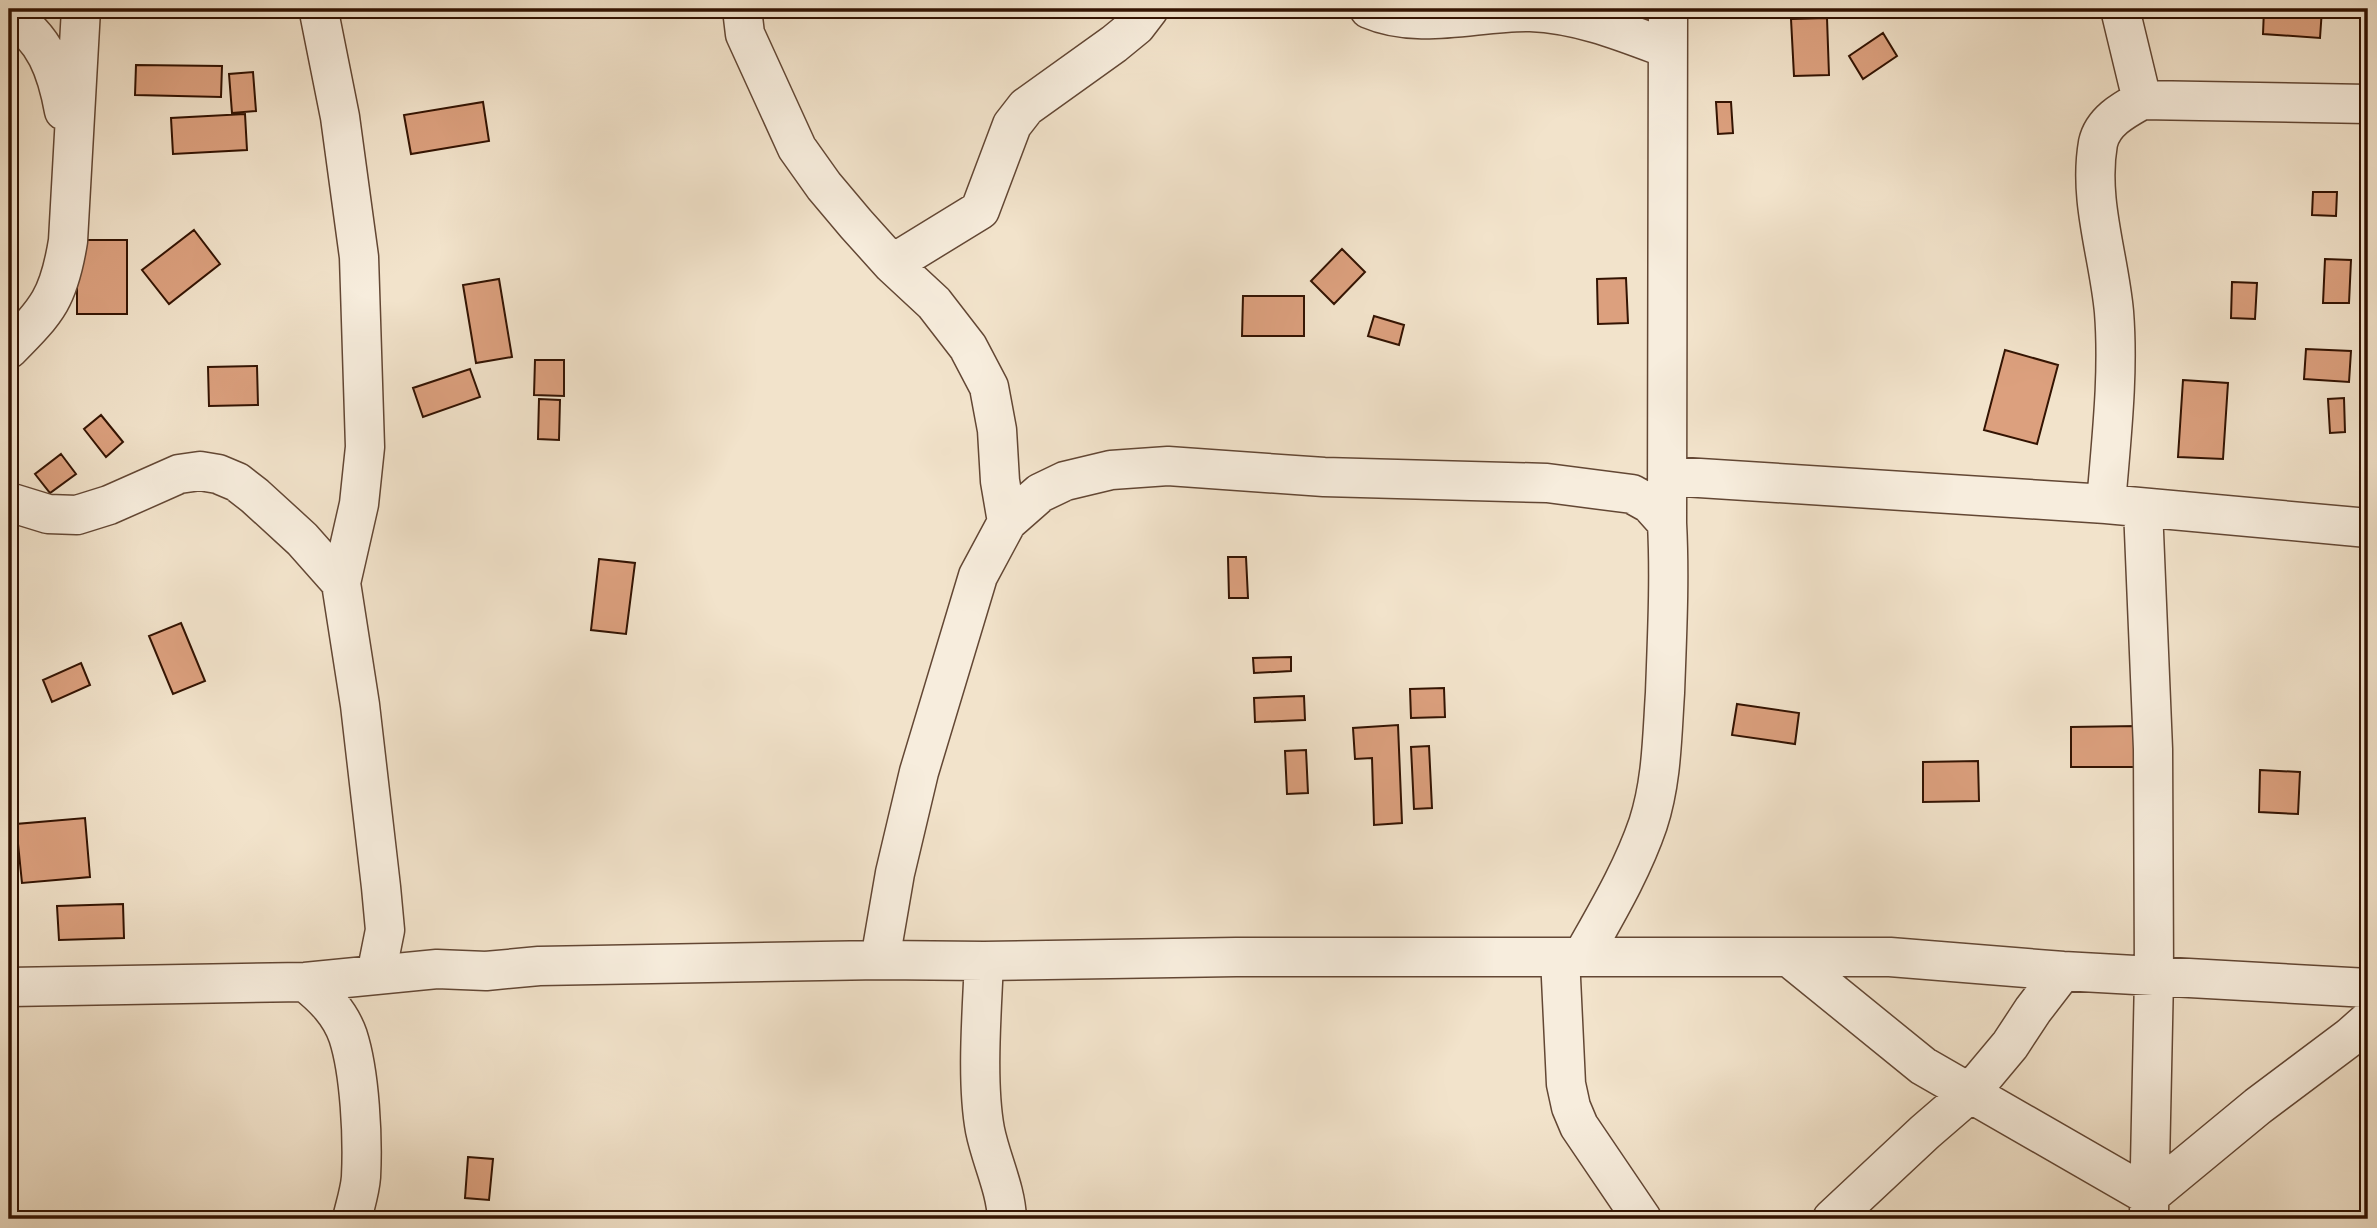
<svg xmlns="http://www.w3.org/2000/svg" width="2377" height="1228" font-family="'IM FELL French Canon',serif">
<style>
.building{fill:#dca07e;stroke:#331302;stroke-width:2}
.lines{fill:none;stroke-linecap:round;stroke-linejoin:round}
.street-casing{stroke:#634734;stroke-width:41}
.street{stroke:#f7eddd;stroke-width:38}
</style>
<rect width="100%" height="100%" fill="#f2e3cb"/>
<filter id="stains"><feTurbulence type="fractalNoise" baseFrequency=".00286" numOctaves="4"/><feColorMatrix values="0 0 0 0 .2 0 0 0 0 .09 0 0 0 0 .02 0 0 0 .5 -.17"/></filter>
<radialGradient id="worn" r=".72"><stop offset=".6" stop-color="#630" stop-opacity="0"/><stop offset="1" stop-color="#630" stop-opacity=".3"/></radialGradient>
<path class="building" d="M 2264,9 L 2322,9 L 2320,38 L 2263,34 Z
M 1827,18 L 1829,75 L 1794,76 L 1791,19 Z
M 1883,33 L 1897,56 L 1863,79 L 1849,56 Z
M 136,65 L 222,66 L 221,97 L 135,95 Z
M 253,72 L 256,111 L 232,113 L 229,74 Z
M 483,102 L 489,141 L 411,154 L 404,115 Z
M 1716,102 L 1731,102 L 1733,133 L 1718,134 Z
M 245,114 L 247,150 L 173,154 L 171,118 Z
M 2313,192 L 2337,192 L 2336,216 L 2312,215 Z
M 194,230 L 220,264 L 169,304 L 142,270 Z
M 77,240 L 127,240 L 127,314 L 77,314 Z
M 1342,249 L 1365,272 L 1334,304 L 1311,281 Z
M 2325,259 L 2351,260 L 2349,303 L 2323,303 Z
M 1626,278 L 1628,323 L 1598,324 L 1597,279 Z
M 499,279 L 512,357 L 476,363 L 463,285 Z
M 2232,282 L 2257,283 L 2255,319 L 2231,318 Z
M 1243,296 L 1304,296 L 1304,336 L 1242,336 Z
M 1374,316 L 1404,325 L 1399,345 L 1368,336 Z
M 2306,349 L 2351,351 L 2349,382 L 2304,379 Z
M 2005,350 L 2058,365 L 2037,444 L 1984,430 Z
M 535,360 L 564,360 L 564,396 L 534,395 Z
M 257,366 L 258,405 L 209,406 L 208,367 Z
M 470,369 L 480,397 L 423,417 L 413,388 Z
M 2183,380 L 2228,383 L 2223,459 L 2178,457 Z
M 2344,398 L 2345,432 L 2330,433 L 2328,399 Z
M 539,399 L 560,400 L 559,440 L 538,439 Z
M 101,415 L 123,442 L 106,457 L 84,429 Z
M 61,454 L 76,474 L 50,493 L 35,474 Z
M 1228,557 L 1246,557 L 1248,598 L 1229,598 Z
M 599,559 L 635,563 L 626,634 L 591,630 Z
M 181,623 L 205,681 L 173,694 L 149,636 Z
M 1291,657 L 1291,671 L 1254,673 L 1253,658 Z
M 81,663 L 90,685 L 52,702 L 43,680 Z
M 1444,688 L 1445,717 L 1411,718 L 1410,689 Z
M 1304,696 L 1305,720 L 1255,722 L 1254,698 Z
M 1737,704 L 1799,713 L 1795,744 L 1732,735 Z
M 1398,725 L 1402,823 L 1374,825 L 1372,758 L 1355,759 L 1353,728 Z
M 2137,726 L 2137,767 L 2071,767 L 2071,727 Z
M 1429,746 L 1432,808 L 1414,809 L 1411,747 Z
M 1306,750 L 1308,793 L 1287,794 L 1285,751 Z
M 1978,761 L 1979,801 L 1923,802 L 1923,762 Z
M 2260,770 L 2300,772 L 2298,814 L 2259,812 Z
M 85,818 L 90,877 L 22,883 L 16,824 Z
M 123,904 L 124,938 L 59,940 L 57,906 Z
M 468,1157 L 493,1159 L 489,1200 L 465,1198 Z"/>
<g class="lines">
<defs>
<path id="street" d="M 742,9 L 745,34 L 797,148 L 824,186 L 856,224 L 892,264 L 934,303 L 968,347 L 989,387 L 997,430 L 1000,481 L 1007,522
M 1369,9 C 1420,31 1477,11 1530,12 C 1579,14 1621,31 1666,48
M 2120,9 L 2142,100
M 319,12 L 340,117 L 359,257 L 365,447 L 359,504 L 341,583
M 9,16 C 45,36 57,72 64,111
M 892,264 L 980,210 L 1012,125 L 1026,107 L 1114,44 L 1136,26 L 1149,9
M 9,349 C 48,310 59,297 68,241 L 81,9
M 1668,476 L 2106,504 L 2368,528
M 9,502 L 48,514 L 77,515 L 109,505 L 179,474 L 200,471 L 218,474 L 237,482 L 255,496 L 302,539 L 341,583 L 360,705 L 381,887 L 385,930 L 376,975
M 2106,504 C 2111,441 2119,375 2114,312 C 2109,256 2088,200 2098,143 C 2103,121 2124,110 2142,100 L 2368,104
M 2143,508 L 2153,749 L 2154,977 L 2149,1212
M 1560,957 L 1566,1084 L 1571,1107 L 1579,1126 L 1642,1219
M 1582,957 C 1606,914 1632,871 1648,824 C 1662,781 1662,737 1665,693 C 1667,636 1670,580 1667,523 L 1668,9
M 1790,958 L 1923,1066 L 2149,1196 L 2258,1106 L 2350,1037 L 2368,1021
M 880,960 L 895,873 L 919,772 L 978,576 L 1007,522 L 1040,493 L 1065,481 L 1111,470 L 1168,466 L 1324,477 L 1547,483 L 1632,494 L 1650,504 L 1667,523
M 984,961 C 982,1011 976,1081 985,1130 C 991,1160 1006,1189 1007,1219
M 305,982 C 324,997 340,1013 348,1036 C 360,1073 363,1138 361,1177 C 360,1191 355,1206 352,1219
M 9,987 L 305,982 L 437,969 L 486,971 L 539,966 L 880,960 L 984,961 L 1236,957 L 1890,957 L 2063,971 L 2368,988
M 1832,1219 L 1925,1132 L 1969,1094 L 2010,1045 L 2033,1010 L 2063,971"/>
</defs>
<use href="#street" class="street-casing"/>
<use href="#street" class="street"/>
</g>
<rect width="2377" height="1228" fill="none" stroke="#f2e3cb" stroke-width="35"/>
<rect x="10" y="10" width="2356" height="1207" fill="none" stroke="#331302" stroke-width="3.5"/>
<rect x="18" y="18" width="2342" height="1193" fill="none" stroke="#331302" stroke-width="2"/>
<rect width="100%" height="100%" filter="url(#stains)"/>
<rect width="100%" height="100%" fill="url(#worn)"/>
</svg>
